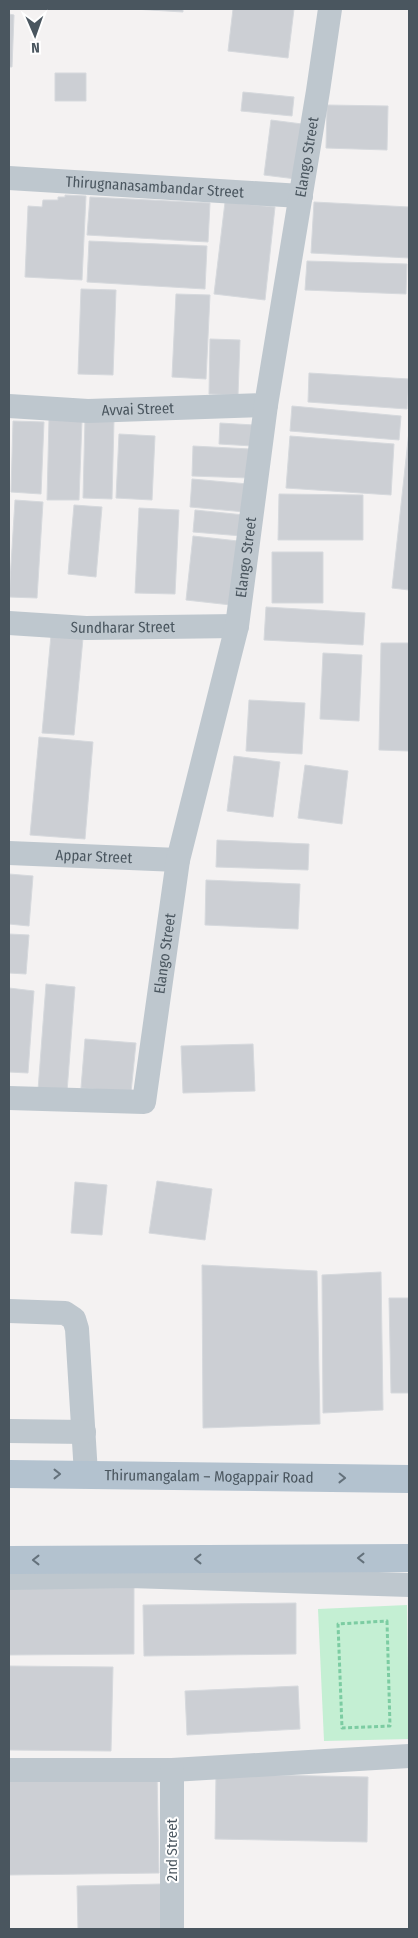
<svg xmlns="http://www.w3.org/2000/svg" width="418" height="1938" font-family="'Fira Sans Condensed',sans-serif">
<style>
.green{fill:#c4efd3}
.building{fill:#cccfd4;stroke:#d6d9dd}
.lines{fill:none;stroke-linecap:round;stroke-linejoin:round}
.path{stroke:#7ccca2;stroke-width:3;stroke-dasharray:4 2.5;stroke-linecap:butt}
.street{stroke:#bec7ce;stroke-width:24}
.primary{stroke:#b3c2cf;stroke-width:28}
.oneway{stroke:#64717b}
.labels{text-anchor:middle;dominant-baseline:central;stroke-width:4;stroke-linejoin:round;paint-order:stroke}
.street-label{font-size:15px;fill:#4a565f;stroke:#fff}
</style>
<rect width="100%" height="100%" fill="#f4f2f2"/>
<path class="green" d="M 407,1605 L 409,1739 L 324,1741 L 318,1609 Z"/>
<path class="building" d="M 134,9 L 183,9 L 183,12 Z
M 233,9 L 294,9 L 288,58 L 228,51 Z
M 9,14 L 14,15 L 12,67 L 9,67 Z
M 55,73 L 86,73 L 86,101 L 55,101 Z
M 243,92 L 294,97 L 292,116 L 241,111 Z
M 327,105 L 388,106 L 387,150 L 326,148 Z
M 271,120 L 302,124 L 296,179 L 264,175 Z
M 65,195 L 86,196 L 82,280 L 25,277 L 28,206 L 42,207 L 43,200 L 58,200 L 58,197 L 65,197 Z
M 90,197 L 210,203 L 208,242 L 87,235 Z
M 225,202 L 275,207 L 265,300 L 214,294 Z
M 314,202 L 409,207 L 409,258 L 311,253 Z
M 89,241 L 207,246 L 205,289 L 87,282 Z
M 307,261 L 407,264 L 406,294 L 305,290 Z
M 81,289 L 116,290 L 113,375 L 78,374 Z
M 176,294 L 210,295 L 206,379 L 172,377 Z
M 210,339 L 240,340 L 238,395 L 209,394 Z
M 309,373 L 409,379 L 407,409 L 308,402 Z
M 292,406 L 401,416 L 399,440 L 290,431 Z
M 49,419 L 82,420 L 79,500 L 47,500 Z
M 85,419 L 114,420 L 112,499 L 83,498 Z
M 13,421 L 44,422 L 41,494 L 11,492 Z
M 220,423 L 254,425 L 253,446 L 219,444 Z
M 409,431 L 409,590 L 392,588 Z
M 119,434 L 155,436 L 152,500 L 116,498 Z
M 290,436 L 394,444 L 391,495 L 286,488 Z
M 193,446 L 250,449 L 249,478 L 192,476 Z
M 192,479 L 248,484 L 245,512 L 190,507 Z
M 279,494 L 363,495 L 363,540 L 278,540 Z
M 15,500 L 43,502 L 37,598 L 9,597 Z
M 74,505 L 102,507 L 96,577 L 68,574 Z
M 139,508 L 179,510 L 175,594 L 135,593 Z
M 195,510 L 244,515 L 242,536 L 193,532 Z
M 193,536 L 238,541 L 231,605 L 186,600 Z
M 272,552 L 323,552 L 323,603 L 272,603 Z
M 266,607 L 365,613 L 363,645 L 264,640 Z
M 51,635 L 83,638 L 74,735 L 42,733 Z
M 381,643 L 409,643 L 409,751 L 379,750 Z
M 323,653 L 362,655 L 359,721 L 320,719 Z
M 249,700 L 305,703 L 302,754 L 246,751 Z
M 39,737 L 93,742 L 85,839 L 30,835 Z
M 234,756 L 280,762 L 273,817 L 227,811 Z
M 305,765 L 348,771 L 342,824 L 298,818 Z
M 217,840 L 309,844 L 308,870 L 216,867 Z
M 9,874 L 33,876 L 29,926 L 9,924 Z
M 206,880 L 300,884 L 298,929 L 205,925 Z
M 9,934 L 29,935 L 26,974 L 9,973 Z
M 46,984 L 75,987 L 67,1092 L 38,1090 Z
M 9,988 L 34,991 L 28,1073 L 9,1072 Z
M 85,1039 L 136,1043 L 131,1092 L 81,1088 Z
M 253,1044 L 255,1091 L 183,1093 L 181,1046 Z
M 157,1181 L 212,1189 L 205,1240 L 149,1233 Z
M 75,1182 L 107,1185 L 102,1235 L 71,1233 Z
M 202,1265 L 317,1271 L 320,1424 L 203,1428 Z
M 381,1272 L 383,1410 L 323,1413 L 322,1275 Z
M 389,1298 L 409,1298 L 409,1393 L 391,1393 Z
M 9,1585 L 134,1585 L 134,1654 L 9,1655 Z
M 296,1603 L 296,1654 L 144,1656 L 143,1605 Z
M 9,1666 L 113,1667 L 111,1751 L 9,1750 Z
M 298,1686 L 300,1729 L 187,1735 L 185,1691 Z
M 157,1771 L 159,1873 L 9,1875 L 9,1774 Z
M 216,1774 L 368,1777 L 367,1842 L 215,1839 Z
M 161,1884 L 162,1929 L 78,1929 L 77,1886 Z"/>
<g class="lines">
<path class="path" d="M 387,1621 L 390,1726 L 342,1728 L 338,1624 Z"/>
<g class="street">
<path id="s1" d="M 9,178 L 301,196"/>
<path id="s2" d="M 9,406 L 88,411 L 266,405"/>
<path id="s3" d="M 9,623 L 86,628 L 237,626"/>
<path id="s4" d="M 9,853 L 178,860"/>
<path id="s5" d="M 9,1098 L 144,1102 L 178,860 L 237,626 L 266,405 L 318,91 L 330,9"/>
<path d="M 9,1311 L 65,1313 L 74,1319 L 77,1329 L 86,1474"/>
<path d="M 9,1431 L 84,1432"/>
<path d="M 9,1578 L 130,1576 L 409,1585"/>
<path d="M 9,1770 L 172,1770 L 409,1756"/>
<path d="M 172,1929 L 172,1770"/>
</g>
<g class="primary">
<path id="s6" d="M 9,1474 L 409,1479"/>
<path d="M 9,1560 L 409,1558"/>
</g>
</g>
<defs><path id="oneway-chevron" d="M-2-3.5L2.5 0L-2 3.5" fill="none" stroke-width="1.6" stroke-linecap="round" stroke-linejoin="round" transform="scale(1.25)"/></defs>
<g class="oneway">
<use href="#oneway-chevron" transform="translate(57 1474)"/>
<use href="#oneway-chevron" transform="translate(342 1478) rotate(1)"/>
<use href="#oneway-chevron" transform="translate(361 1558) rotate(180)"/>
<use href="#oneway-chevron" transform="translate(198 1559) rotate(180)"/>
<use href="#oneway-chevron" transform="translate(36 1560) rotate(180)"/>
</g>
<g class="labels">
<g class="street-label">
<text stroke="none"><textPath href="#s5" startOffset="1095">Elango Street</textPath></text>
<text stroke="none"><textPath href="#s1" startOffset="146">Thirugnanasambandar Street</textPath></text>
<text stroke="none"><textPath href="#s2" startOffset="129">Avvai Street</textPath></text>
<text stroke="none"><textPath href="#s5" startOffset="690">Elango Street</textPath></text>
<text stroke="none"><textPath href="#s3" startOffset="114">Sundharar Street</textPath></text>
<text stroke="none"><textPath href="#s4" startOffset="85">Appar Street</textPath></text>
<text stroke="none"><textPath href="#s5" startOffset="285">Elango Street</textPath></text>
<text stroke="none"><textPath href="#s6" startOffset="200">Thirumangalam – Mogappair Road</textPath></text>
<text transform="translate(172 1850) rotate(-90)">2nd Street</text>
</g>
</g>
<rect width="418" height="1938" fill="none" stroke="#4a565f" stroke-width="20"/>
<g transform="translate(35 35) rotate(178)" stroke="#ffffff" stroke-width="4" paint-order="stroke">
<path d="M0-4L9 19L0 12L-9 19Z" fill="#4a565f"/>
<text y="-8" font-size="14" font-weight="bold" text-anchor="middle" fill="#4a565f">N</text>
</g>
</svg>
